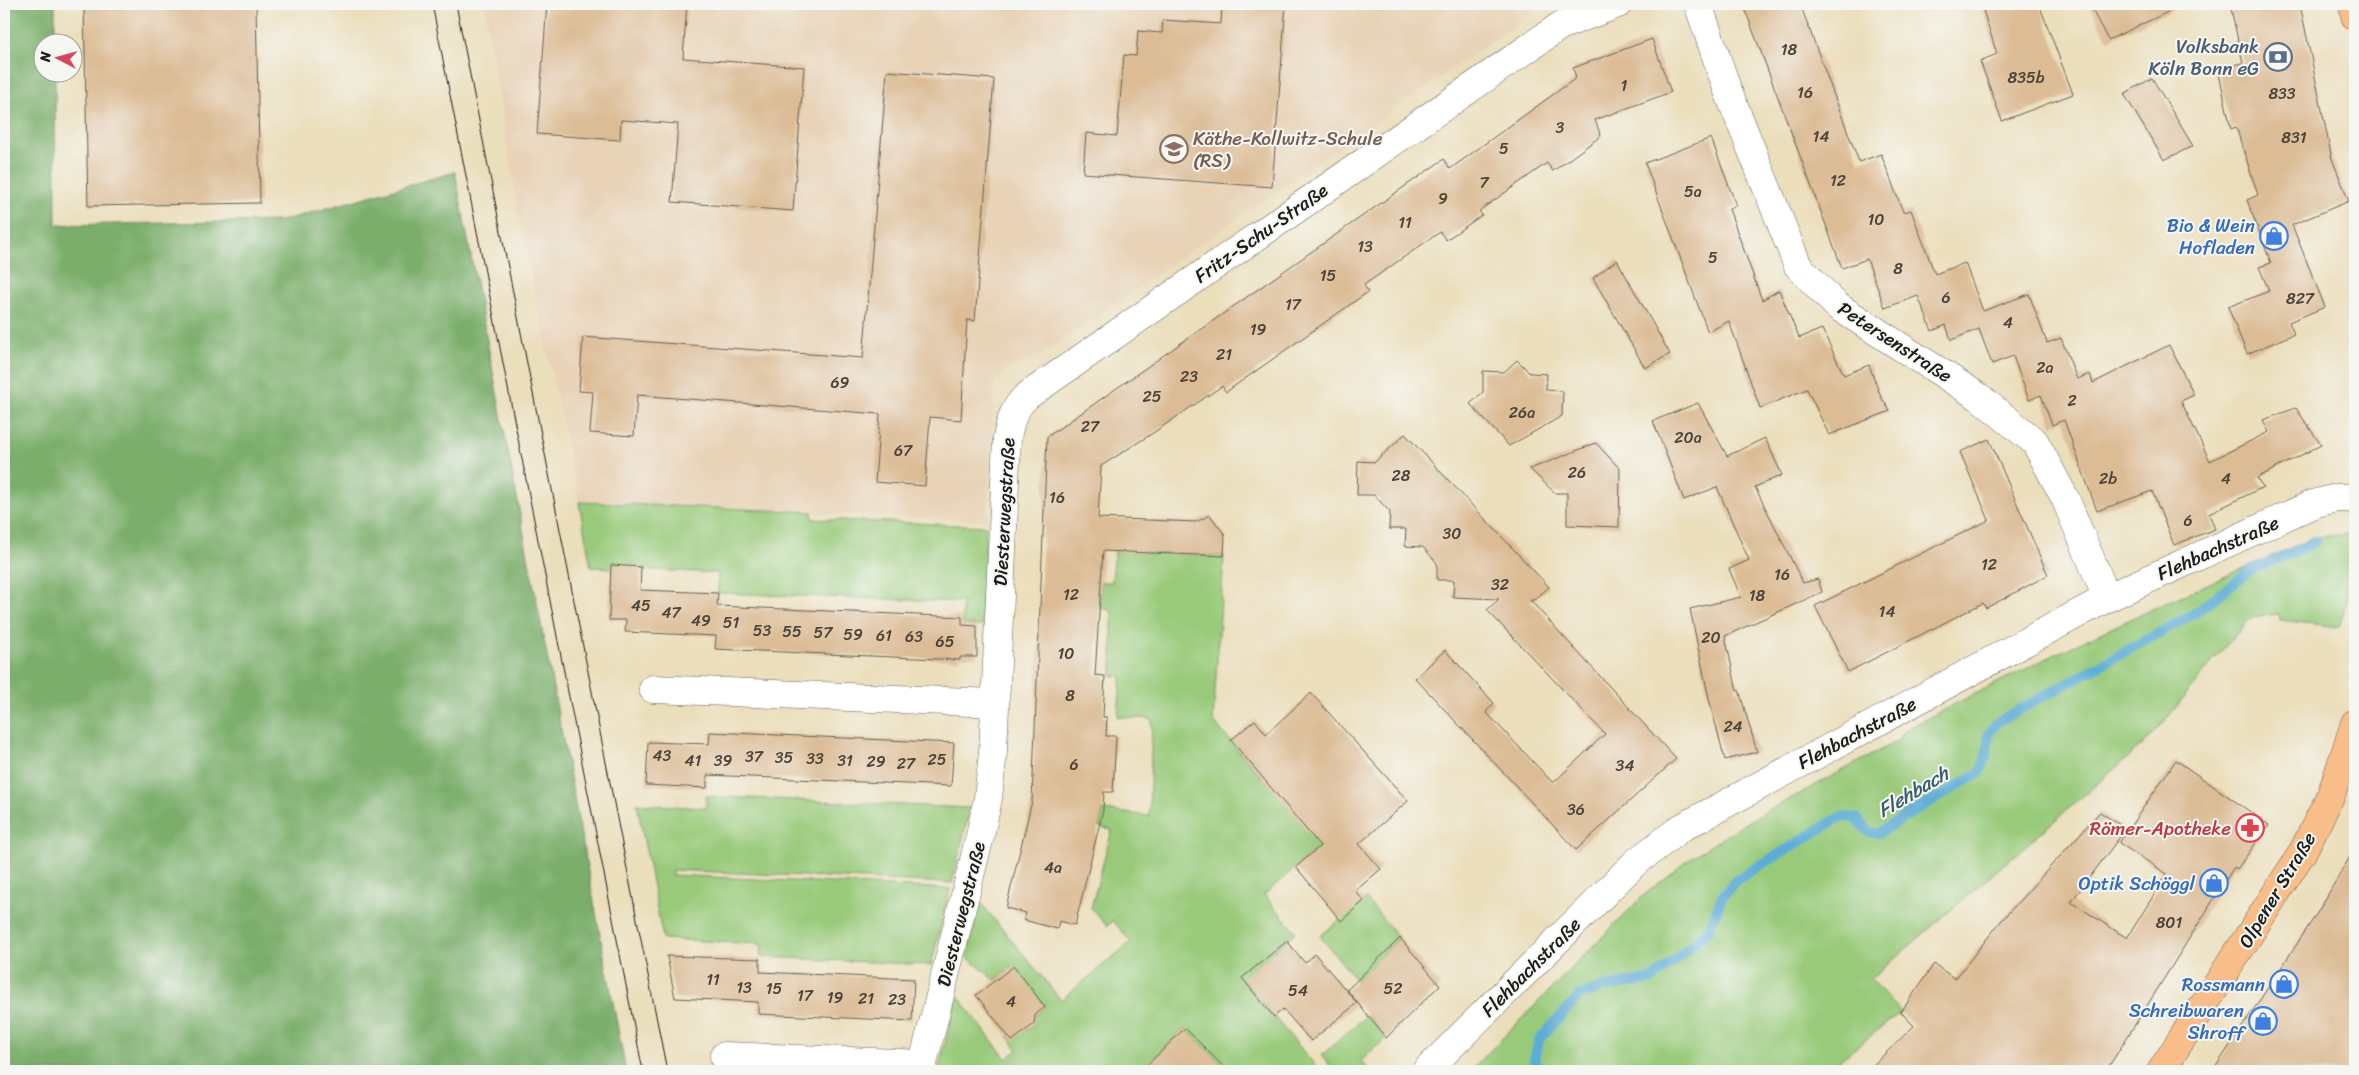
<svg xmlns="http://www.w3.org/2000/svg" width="2359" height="1075" font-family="Sriracha,sans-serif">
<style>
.built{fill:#e8d3b7}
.green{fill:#99ca7a;stroke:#5a734b}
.forest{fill:#7aae6a;stroke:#4b6543}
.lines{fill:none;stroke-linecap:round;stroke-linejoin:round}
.stream{stroke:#5bacd6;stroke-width:10}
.building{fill:#dcbc95}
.minor-casing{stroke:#646054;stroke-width:29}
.primary-casing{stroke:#646054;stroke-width:29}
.minor{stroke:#fff;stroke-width:28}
.primary{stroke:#f8bd89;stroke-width:28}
.tram{stroke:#1c1c1c;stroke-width:1}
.labels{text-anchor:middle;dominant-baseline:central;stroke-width:4;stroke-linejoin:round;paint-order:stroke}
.number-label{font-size:16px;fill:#4c443a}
.service-label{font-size:19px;fill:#4e5e75;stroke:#f6f6f2;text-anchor:end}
.education-label{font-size:19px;fill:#785e54;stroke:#f6f6f2;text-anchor:start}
.shop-label{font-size:19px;fill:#366cbe;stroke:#f6f6f2;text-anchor:end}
.street-label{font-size:19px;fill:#1c1c1c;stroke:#f6f6f2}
.health-label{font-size:19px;fill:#be3a42;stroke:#f6f6f2;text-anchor:end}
.water-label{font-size:20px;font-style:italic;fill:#385d70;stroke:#f6f6f2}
</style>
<rect width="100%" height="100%" fill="#f6f6f2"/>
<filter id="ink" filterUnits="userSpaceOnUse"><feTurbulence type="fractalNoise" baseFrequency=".02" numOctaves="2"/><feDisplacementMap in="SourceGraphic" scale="10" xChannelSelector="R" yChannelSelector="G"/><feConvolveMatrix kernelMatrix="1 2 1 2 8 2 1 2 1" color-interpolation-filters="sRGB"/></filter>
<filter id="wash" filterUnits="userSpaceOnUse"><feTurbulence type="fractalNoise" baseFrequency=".0096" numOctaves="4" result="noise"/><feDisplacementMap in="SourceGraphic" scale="20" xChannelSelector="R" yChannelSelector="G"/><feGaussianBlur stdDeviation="1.12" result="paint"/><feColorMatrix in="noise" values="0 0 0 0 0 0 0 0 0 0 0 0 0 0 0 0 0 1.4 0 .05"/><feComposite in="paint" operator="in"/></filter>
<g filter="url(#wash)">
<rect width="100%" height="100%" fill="#ebdebb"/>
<path class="built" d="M 484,4 L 1550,4 L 1541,7 L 1035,359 L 1008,368 L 994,384 L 987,521 L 579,502 L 520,222 Z"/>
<path class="green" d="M 579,502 L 812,512 L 813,519 L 986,526 L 982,626 L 962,625 L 962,602 L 718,593 L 718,573 L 591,567 Z
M 2350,534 L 2355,536 C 2355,569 2349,596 2339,627 L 2279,620 L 2278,614 L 2252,617 C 2214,656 2184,700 2148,740 L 1871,979 L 1901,1012 L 1826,1071 L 1470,1071 L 1643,896 L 1689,859 L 1751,820 L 1899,740 L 1905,730 C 2039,659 2176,597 2315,537 Z
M 1115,551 L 1224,556 L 1213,721 L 1321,845 L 1264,895 L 1296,932 L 1242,979 L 1320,1071 L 1229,1071 L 1185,1028 L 1141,1071 L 938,1071 L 957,995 L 1006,1059 L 1018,1050 L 1008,1036 L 1020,1027 L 1027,1030 L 1034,1024 L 1033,1017 L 1045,1007 L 1013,967 L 995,980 L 967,957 L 980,902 L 1061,1000 L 1131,942 L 1113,921 L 1107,926 L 1091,908 L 1112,830 L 1099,827 L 1103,810 L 1149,816 L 1152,719 L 1118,717 L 1121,676 L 1112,676 L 1112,611 L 1100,607 L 1101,582 L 1112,582 Z
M 706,796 L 970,808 L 952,883 L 672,870 L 672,875 L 950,889 L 931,965 L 762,957 L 761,944 L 663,939 L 637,804 L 706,808 Z
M 1366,899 L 1399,938 L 1357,981 L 1320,936 Z
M 1367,1015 L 1386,1038 L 1361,1061 L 1370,1071 L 1335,1071 L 1321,1056 Z"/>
<path class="forest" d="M 4,4 L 55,4 L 55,42 L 42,42 L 42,72 L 55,73 L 56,225 L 281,221 L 455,172 L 626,1071 L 4,1071 Z"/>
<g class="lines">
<path class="stream" d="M 1540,1071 L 1534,1059 L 1539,1040 L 1580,995 L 1604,987 L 1653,979 L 1708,931 L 1722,897 L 1736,880 L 1840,817 L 1856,818 L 1867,831 L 1877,834 L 1980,772 L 1986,758 L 1989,733 L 1999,721 L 2195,613 L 2251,570 L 2316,542"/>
</g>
<g id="blocks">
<path class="building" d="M 84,4 L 256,4 L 260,203 L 88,206 Z
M 547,4 L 687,4 L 683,58 L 804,67 L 793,211 L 672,202 L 678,124 L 621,120 L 620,140 L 537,134 Z
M 1222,4 L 1286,4 L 1272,187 L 1083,173 L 1086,133 L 1117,136 L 1124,55 L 1136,56 L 1138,31 L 1162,33 L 1163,20 L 1221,24 Z
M 1743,4 L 1800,4 L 1859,162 L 1881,154 L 1903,212 L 1911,210 L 1935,274 L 1965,263 L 1983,311 L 2029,294 L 2047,343 L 2061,338 L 2077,379 L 2090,374 L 2093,383 L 2169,345 L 2194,395 L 2181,401 L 2210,461 L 2269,432 L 2263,420 L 2296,408 L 2321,445 L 2257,478 L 2263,487 L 2209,514 L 2215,529 L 2174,545 L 2152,491 L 2097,511 L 2064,420 L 2052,425 L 2041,395 L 2029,400 L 2013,356 L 1992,364 L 1979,329 L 1951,340 L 1946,325 L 1932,331 L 1918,296 L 1885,308 L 1867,259 L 1842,268 Z
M 1981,4 L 2039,4 L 2073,94 L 2002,121 L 1980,61 L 1997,54 Z
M 2089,4 L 2185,4 L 2108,40 Z
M 2230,4 L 2300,4 L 2332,159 L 2349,201 L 2292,225 L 2325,307 L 2289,322 L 2294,334 L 2247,354 L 2228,307 L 2269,291 L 2259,267 L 2271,263 L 2247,200 L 2258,195 L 2236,127 L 2231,129 L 2218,69 L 2243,63 Z
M 1652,39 L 1671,92 L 1595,120 L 1601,136 L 1553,171 L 1547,163 L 1479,211 L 1482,215 L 1446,240 L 1440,232 L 1364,285 L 1368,292 L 1226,392 L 1222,386 L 1153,433 L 1101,466 L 1098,518 L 1196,522 L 1210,515 L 1225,535 L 1224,556 L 1103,551 L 1095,675 L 1105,676 L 1103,717 L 1107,717 L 1106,736 L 1116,736 L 1113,792 L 1104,792 L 1103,810 L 1075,925 L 1059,921 L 1057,929 L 1024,920 L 1026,913 L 1006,908 L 1032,801 L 1047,437 L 1444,159 L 1450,169 L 1576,78 L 1573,68 Z
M 887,71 L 994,79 L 975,321 L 967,320 L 961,420 L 930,417 L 925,486 L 875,482 L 880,414 L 637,395 L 634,436 L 590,433 L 593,392 L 579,391 L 583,337 L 863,358 Z
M 2152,78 L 2193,146 L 2164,160 L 2124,94 Z
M 1711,138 L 1736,205 L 1729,209 L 1762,300 L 1779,290 L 1799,338 L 1822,329 L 1844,375 L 1869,365 L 1881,397 L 1890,411 L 1829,435 L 1807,389 L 1760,408 L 1729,321 L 1708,332 L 1645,163 Z
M 1617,260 L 1670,354 L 1645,368 L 1593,278 Z
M 1517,360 L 1530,373 L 1547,374 L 1546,390 L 1563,391 L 1562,416 L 1509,446 L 1470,404 L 1483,392 L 1483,371 L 1504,372 Z
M 1698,403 L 1727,456 L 1765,438 L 1782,475 L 1755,487 L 1803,583 L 1818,579 L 1822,592 L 1725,636 L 1737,691 L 1739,690 L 1757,752 L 1725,760 L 1709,699 L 1690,609 L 1741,597 L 1729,569 L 1749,560 L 1717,487 L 1684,500 L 1653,421 Z
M 1405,434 L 1549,587 L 1534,600 L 1530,600 L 1676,759 L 1576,850 L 1415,678 L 1445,650 L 1494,703 L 1486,712 L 1553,783 L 1605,734 L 1487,610 L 1499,599 L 1453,597 L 1454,580 L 1437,580 L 1437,563 L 1423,547 L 1405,546 L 1406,529 L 1389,529 L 1390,512 L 1374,495 L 1357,495 L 1358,461 L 1375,462 Z
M 1989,439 L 2048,575 L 1986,608 L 1983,603 L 1848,672 L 1815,606 L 1989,520 L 1960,452 Z
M 1596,443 L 1620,469 L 1619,527 L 1567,525 L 1567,493 L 1555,493 L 1530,469 Z
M 611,565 L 641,567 L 640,590 L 718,593 L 717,606 L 962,617 L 962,625 L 977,626 L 977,657 L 960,657 L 960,660 L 715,649 L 716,636 L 625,632 L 626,620 L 609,620 Z
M 1311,693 L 1408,801 L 1359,844 L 1381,869 L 1355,891 L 1364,901 L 1341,921 L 1296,867 L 1320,846 L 1231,740 L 1255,720 L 1266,734 Z
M 710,732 L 954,743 L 951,786 L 707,775 L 707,788 L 646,785 L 648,742 L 709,744 Z
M 2176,760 L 2269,825 L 2237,869 L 2234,867 L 2106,1071 L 1867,1071 L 1914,1026 L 1901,1012 L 1934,964 L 1955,979 L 2001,921 L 2100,812 L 2126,829 L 2071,902 L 2127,938 L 2167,874 L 2119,843 Z
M 2355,848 L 2355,1071 L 2213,1071 L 2316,915 Z
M 1400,938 L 1440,985 L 1386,1038 L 1347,990 Z
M 1287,941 L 1305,963 L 1315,954 L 1357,1003 L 1311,1041 L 1283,1009 L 1274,1017 L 1242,978 Z
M 667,956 L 760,959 L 760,972 L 914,979 L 912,1021 L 758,1014 L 758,1002 L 675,998 Z
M 1014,966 L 1045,1007 L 1035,1015 L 1034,1024 L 1012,1041 L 976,995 Z
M 1185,1028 L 1228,1071 L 1141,1071 Z"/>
</g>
</g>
<g filter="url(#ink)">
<use href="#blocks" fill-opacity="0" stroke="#646054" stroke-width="1"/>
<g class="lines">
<defs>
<path id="minor" d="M 1698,4 L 1728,91 L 1798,266 L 1837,306 L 1979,397 L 2035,442 L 2065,498 L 2107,598
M 653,689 L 995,703
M 724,1056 L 923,1064
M 921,1071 L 980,836 L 988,798 L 993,752 L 1007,438 C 1010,422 1014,407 1027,396 L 1560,26 L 1618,4
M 1426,1071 L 1635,863 L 1681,828 L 2107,598 L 2313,504 L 2336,498 L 2355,498"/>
<path id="primary" d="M 2353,4 L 2355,16
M 2161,1071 L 2302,853 L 2331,795 L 2355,723"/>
</defs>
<use href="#minor" class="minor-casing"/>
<use href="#primary" class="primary-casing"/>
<use href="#minor" class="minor"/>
<use href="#primary" class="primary"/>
<path class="tram" d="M 432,4 L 643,1071
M 456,4 L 667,1071"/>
</g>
</g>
<defs>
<symbol id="bank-ring" viewBox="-11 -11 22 22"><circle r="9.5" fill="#f6f6f2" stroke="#5c6f8a" stroke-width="1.5"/><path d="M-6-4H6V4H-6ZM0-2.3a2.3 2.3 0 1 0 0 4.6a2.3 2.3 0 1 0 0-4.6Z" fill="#5c6f8a"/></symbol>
<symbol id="school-ring" viewBox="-11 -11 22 22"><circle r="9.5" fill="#f6f6f2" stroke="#8d6e63" stroke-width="1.5"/><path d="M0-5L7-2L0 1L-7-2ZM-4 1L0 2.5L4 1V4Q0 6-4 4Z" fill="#8d6e63"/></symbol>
<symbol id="shop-ring" viewBox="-11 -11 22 22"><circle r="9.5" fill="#f6f6f2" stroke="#3f7fe0" stroke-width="1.5"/><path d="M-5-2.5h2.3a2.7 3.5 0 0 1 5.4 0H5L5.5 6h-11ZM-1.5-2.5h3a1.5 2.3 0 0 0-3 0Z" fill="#3f7fe0"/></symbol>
<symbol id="pharmacy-ring" viewBox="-11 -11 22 22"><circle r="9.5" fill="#f6f6f2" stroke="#e0444e" stroke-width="1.5"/><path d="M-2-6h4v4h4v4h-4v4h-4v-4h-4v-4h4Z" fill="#e0444e"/></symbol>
</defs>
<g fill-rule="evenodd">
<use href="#bank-ring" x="2262" y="41" width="32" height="32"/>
<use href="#school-ring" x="1158" y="133" width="32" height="32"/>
<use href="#shop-ring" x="2258" y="220" width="32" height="32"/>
<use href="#pharmacy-ring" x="2234" y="812" width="32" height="32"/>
<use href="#shop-ring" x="2198" y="867" width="32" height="32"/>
<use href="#shop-ring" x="2268" y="968" width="32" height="32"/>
<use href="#shop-ring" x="2247" y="1005" width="32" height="32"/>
</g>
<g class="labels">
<g class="number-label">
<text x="1789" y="49">18</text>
<text x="2026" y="77">835b</text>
<text x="1624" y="85">1</text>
<text x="1805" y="92">16</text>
<text x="2282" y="93">833</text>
<text x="1560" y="127">3</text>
<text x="1821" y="136">14</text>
<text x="2294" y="137">831</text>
<text x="1504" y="148">5</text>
<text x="1838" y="180">12</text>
<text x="1484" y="182">7</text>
<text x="1693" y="191">5a</text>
<text x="1443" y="198">9</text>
<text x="1876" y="219">10</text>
<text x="1405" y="222">11</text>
<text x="1365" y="246">13</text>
<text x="1713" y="257">5</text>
<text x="1898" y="268">8</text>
<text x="1328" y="275">15</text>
<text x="1946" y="297">6</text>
<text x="2300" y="298">827</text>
<text x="1293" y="304">17</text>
<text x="2008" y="322">4</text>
<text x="1258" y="329">19</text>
<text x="1224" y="354">21</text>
<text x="2045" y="367">2a</text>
<text x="1189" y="376">23</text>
<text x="840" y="382">69</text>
<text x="1152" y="396">25</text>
<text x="2072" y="400">2</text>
<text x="1522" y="412">26a</text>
<text x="1090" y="426">27</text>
<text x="1688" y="437">20a</text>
<text x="903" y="450">67</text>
<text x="1577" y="472">26</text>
<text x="1401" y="475">28</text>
<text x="2108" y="478">2b</text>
<text x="2226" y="478">4</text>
<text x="1057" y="497">16</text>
<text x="2188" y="520">6</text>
<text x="1452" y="533">30</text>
<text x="1989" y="564">12</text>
<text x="1782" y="574">16</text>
<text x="1500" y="584">32</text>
<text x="1071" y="594">12</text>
<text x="1757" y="595">18</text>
<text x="641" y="605">45</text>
<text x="1887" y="611">14</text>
<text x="671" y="612">47</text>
<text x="701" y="620">49</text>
<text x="731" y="622">51</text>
<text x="762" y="630">53</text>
<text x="792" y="631">55</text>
<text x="823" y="632">57</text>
<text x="853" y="634">59</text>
<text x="884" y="635">61</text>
<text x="914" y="636">63</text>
<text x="1711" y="637">20</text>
<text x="945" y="641">65</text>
<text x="1066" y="653">10</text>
<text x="1070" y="695">8</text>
<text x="1733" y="726">24</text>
<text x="662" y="755">43</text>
<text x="754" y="756">37</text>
<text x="784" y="757">35</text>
<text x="815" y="758">33</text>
<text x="937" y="759">25</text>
<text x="693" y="760">41</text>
<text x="723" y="760">39</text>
<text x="845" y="760">31</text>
<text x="876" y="761">29</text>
<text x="906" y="763">27</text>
<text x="1074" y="764">6</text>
<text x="1625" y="765">34</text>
<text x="1576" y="809">36</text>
<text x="1053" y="867">4a</text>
<text x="2169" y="922">801</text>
<text x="713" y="979">11</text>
<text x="744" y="987">13</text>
<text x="774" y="988">15</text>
<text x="1393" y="988">52</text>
<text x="1298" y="990">54</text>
<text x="805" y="995">17</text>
<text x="835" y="997">19</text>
<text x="866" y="998">21</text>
<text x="897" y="999">23</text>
<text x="1011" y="1001">4</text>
</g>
<g class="service-label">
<text x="2259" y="46">Volksbank<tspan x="2259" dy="22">Köln Bonn eG</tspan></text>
</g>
<g class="education-label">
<text x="1193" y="138">Käthe-Kollwitz-Schule<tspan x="1193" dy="22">(RS)</tspan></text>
</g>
<g class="shop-label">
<text x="2255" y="225">Bio &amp; Wein<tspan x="2255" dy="22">Hofladen</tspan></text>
<text x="2195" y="883">Optik Schöggl</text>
<text x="2265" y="984">Rossmann</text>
<text x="2244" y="1010">Schreibwaren<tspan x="2244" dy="22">Shroff</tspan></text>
</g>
<g class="street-label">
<text transform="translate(1261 233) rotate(-35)">Fritz-Schu-Straße</text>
<text transform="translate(1895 342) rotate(33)">Petersenstraße</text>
<text transform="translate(1004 512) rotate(-87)">Diesterwegstraße</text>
<text transform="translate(2218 548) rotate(-24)">Flehbachstraße</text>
<text transform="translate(1857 733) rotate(-28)">Flehbachstraße</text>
<text transform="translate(2277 890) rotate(-59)">Olpener Straße</text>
<text transform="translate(961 914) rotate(-76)">Diesterwegstraße</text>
<text transform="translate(1531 967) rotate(-45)">Flehbachstraße</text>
</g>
<g class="health-label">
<text x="2231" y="828">Römer-Apotheke</text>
</g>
<g class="water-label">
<text transform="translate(1913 792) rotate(-31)">Flehbach</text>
</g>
</g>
<rect width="2359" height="1075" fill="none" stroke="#f6f6f2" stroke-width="20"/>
<g transform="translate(58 58) rotate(276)"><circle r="24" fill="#f6f6f2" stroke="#9f9f9c"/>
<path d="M0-4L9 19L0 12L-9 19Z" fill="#d1495b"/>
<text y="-8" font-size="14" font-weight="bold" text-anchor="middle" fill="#1c1c1c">N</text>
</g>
</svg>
